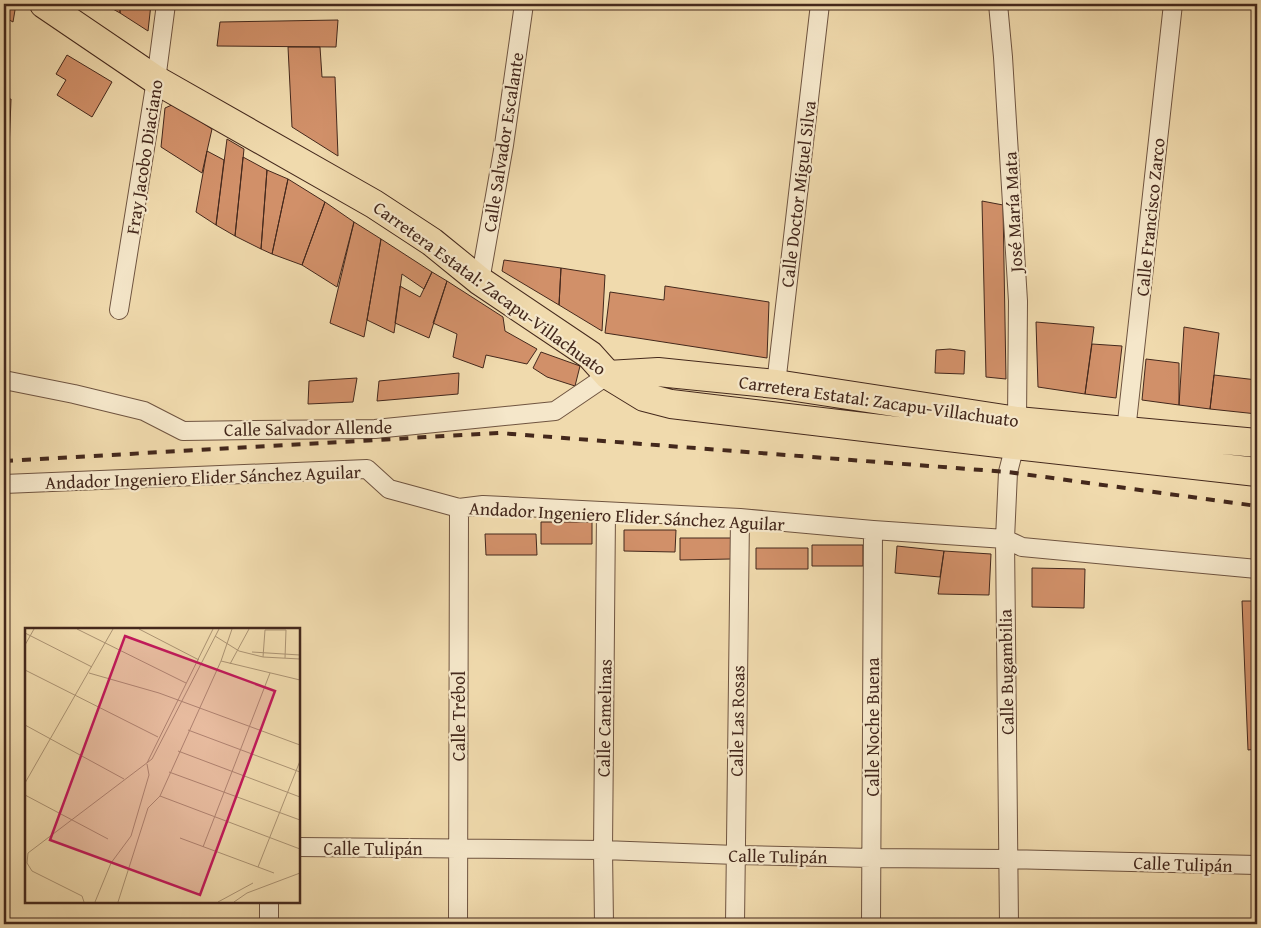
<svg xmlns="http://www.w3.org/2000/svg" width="1261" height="928" font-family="'Gentium Book Plus',serif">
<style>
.building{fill:#d19069;stroke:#44281c}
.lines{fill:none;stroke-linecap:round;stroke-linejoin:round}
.minor-casing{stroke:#6f5440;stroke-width:20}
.primary-casing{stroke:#44281c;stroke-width:30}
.minor{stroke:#f5e7ca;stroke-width:18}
.primary{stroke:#f0daad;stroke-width:28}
.rail{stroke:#44281c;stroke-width:4;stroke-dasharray:9 9;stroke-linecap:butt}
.labels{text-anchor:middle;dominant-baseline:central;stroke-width:4.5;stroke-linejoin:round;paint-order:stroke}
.street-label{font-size:18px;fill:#44281c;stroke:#f5e7ca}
.inset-road{fill:none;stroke:#ab9373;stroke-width:1}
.view{fill:#c2185b;fill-opacity:0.15;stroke:#c2185b;stroke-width:2.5}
.inset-edge{fill:none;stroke:#44281c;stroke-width:2.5}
</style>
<rect width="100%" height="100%" fill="#f0daad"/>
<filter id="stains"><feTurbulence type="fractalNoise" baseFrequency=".004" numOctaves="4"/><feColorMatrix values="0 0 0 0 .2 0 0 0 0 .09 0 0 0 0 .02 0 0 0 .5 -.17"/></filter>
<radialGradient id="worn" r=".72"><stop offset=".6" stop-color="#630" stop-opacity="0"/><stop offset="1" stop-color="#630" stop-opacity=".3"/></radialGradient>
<path class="building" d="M 4,4 L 16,4 L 13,22 L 4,17 Z
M 104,4 L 120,4 L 120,13 Z
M 120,4 L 151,4 L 148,31 L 120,13 Z
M 338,20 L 336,47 L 217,46 L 220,22 Z
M 288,47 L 320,47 L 322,77 L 335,77 L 338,156 L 292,127 Z
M 67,55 L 112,82 L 92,117 L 57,95 L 66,80 L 56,74 Z
M 4,99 L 11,99 L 9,151 L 4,151 Z
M 174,104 L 212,129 L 202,173 L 161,147 L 165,108 Z
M 227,139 L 244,149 L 235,236 L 216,225 Z
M 207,151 L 224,160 L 216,225 L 196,212 Z
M 243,157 L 267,170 L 261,249 L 235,236 Z
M 267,170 L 288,179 L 272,254 L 261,249 Z
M 288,179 L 325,202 L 302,265 L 272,254 Z
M 982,201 L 1003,205 L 1006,379 L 986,377 Z
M 325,202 L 354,222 L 337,287 L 302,265 Z
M 354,222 L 381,239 L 364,337 L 330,323 Z
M 381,239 L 432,272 L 424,289 L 402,274 L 394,333 L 367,320 Z
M 504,260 L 561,268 L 559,305 L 502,271 Z
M 561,268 L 605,275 L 602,331 L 559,305 Z
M 432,272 L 447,281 L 429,338 L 395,323 L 400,286 L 420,297 Z
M 447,281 L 503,317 L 505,331 L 537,349 L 527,364 L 486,355 L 483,368 L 453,357 L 457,334 L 433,323 Z
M 665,286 L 769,302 L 767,358 L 605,333 L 610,292 L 664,300 Z
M 1036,322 L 1094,327 L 1085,394 L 1038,387 Z
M 1184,327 L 1219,333 L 1210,409 L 1179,405 Z
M 1092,344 L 1122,346 L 1116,398 L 1085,394 Z
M 950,349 L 965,351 L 964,374 L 935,373 L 936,350 Z
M 541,352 L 580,366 L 575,386 L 547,377 L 533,368 Z
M 1146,359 L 1179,363 L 1179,405 L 1142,400 Z
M 459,373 L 458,394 L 377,401 L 379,381 Z
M 1214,375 L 1257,380 L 1257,414 L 1210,409 Z
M 357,378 L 353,402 L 308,404 L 309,381 Z
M 541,522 L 592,522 L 592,544 L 541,544 Z
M 624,530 L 676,530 L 675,552 L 624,551 Z
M 485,534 L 536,534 L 537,555 L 486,555 Z
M 680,538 L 731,538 L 731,559 L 680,560 Z
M 812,545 L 863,545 L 863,566 L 812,566 Z
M 897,546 L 944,551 L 940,577 L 895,573 Z
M 756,548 L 808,548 L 808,569 L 756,569 Z
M 944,551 L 991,554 L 989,595 L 938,594 Z
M 1032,568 L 1085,569 L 1084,608 L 1032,607 Z
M 1242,601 L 1257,601 L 1257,749 L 1248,750 Z"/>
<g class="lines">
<defs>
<path id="minor" d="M 998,4 L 1003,57 L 1018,301 L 1017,421 L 1015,445 L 1008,472 L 1005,539 L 1009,924
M 480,281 L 504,145 L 524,4
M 119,310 L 156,80 L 166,4
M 4,380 L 74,394 L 144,411 L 183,431 L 254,430 L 375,429 L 555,411 L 608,375
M 776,384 L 820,4
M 1126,431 L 1173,4
M 4,484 L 367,469 L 389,489 L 459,508 L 483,505 L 740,518 L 873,530 L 1005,539 L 1022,547 L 1257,569
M 299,847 L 603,850 L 736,855 L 871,858 L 1007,859 L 1257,865
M 269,924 L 269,902
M 458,924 L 459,508
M 604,924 L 603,850 L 606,512
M 735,924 L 740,518
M 871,924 L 873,530"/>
<path id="primary" d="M 44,4 L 156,80 L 374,204 L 432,242 L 480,281 L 590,355 L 608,375 L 644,397 L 671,404 L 1015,445 L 1257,472
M 608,375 L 658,372 L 776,384 L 1017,421 L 1257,443"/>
</defs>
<use href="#minor" class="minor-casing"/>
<use href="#primary" class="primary-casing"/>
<use href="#minor" class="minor"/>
<use href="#primary" class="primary"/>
<path class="rail" d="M 4,461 L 499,433 L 1008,472 L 1257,506"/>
</g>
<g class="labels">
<g class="street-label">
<text transform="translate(503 142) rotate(-81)">Calle Salvador Escalante</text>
<text transform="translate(144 157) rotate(-81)">Fray Jacobo Diaciano</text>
<text transform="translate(798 194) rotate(-83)">Calle Doctor Miguel Silva</text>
<text transform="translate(1013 212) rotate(-93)">José María Mata</text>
<text transform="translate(1150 217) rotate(-84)">Calle Francisco Zarco</text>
<text transform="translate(490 288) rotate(36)">Carretera Estatal: Zacapu-Villachuato</text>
<text transform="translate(879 401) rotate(8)">Carretera Estatal: Zacapu-Villachuato</text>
<text transform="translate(308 428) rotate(-1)">Calle Salvador Allende</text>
<text transform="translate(203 477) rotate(-2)">Andador Ingeniero Elider Sánchez Aguilar</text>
<text transform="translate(627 516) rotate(3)">Andador Ingeniero Elider Sánchez Aguilar</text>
<text transform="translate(1006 672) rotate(-91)">Calle Bugambilia</text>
<text transform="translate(458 716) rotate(-90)">Calle Trébol</text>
<text transform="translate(604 718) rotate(-89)">Calle Camelinas</text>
<text transform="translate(737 721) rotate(-89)">Calle Las Rosas</text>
<text transform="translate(872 727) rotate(-90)">Calle Noche Buena</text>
<text x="373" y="848">Calle Tulipán</text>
<text transform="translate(778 856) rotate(1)">Calle Tulipán</text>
<text transform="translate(1183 864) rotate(2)">Calle Tulipán</text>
</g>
</g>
<g transform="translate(25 628)">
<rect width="275" height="275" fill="#f0daad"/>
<path class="inset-road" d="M 52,1 L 161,55M 114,1 L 174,32M 0,5 L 67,39M 190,8 L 214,23 L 238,29 L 275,31M 0,17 L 9,1M 227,24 L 275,27M 238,29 L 240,2 L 261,2 L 260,30M 196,33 L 275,52M 205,36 L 224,1M 0,42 L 133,109M 64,45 L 134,65 L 275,117M 0,97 L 99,151M 163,102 L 275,144M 153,123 L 275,169M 122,135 L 188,1M 144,144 L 275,192M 0,155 L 88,1M 0,167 L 83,211M 135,168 L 275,221M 155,210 L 249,245M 178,219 L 245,45M 233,239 L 275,133M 59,274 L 57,268 L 7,243 L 2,235 L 3,225 L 127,131 L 194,1M 70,274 L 86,235 L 106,208 L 124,147 L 122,136M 93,274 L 123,180 L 135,168 L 196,33 L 207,1M 193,274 L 228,255M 209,274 L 222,265 L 275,245"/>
<path class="view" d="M 100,8 L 250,63 L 175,267 L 25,212 Z"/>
<rect width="275" height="275" class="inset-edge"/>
</g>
<rect width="1261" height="928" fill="none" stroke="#f0daad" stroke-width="20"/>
<rect x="5" y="5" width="1251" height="918" fill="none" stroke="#44281c" stroke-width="2.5"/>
<rect x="10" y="10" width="1241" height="908" fill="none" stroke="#44281c"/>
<rect width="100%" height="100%" filter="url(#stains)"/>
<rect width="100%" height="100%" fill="url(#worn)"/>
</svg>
